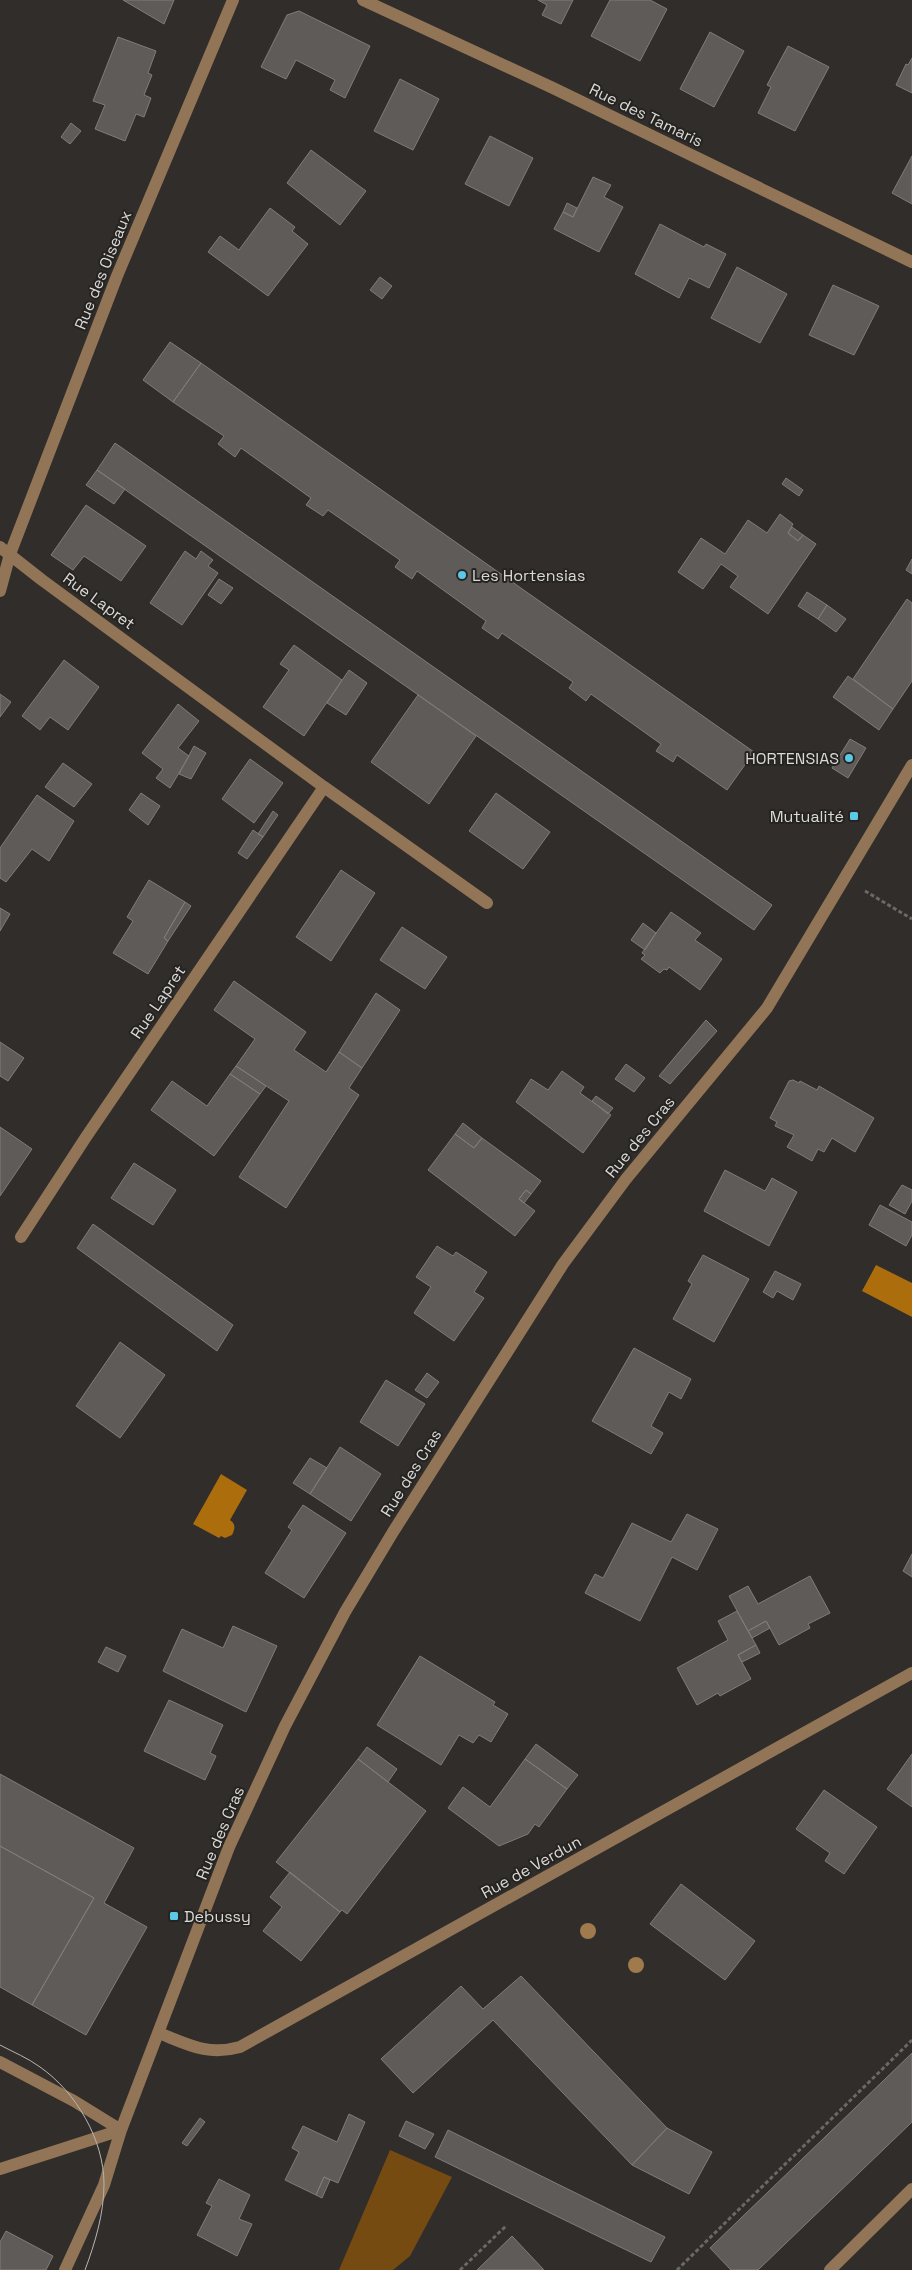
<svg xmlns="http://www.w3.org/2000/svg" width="912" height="2270" font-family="'Space Grotesk',sans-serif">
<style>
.green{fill:#754b12}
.water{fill:#ac6d0d}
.building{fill:#5f5b58;stroke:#807c79}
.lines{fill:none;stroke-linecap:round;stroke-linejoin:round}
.path{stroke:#6b6966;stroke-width:3;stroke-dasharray:4 2.5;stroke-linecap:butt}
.minor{stroke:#927557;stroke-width:12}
.tram{stroke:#b8b6b4;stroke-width:1}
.tree{fill:#a0794d}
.poi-dot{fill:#5ac8e6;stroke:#262421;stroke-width:2}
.labels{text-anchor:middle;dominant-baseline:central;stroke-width:4;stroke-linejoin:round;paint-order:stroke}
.street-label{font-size:16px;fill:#dbd9d7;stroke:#262421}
.poi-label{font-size:16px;fill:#dbd9d7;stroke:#262421;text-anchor:start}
</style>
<rect width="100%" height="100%" fill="#302d2a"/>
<path class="green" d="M 390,2150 L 452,2177 L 410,2256 L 393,2270 L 339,2270 Z"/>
<path class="water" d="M 876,1265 L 912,1283 L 912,1317 L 862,1291 Z
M 221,1474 L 247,1490 L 230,1520 C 236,1524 235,1529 232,1535 L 225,1538 L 221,1536 L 219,1538 L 193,1524 Z"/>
<path class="building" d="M 123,0 L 174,0 L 164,24 Z
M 538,0 L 573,0 L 561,24 L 542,15 L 547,5 Z
M 610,0 L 650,0 L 667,9 L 640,61 L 591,36 Z
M 299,11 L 370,46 L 345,98 L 330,90 L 335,80 L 296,60 L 286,79 L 261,67 L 287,15 Z
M 710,32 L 744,51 L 714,107 L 680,89 Z
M 118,37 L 156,51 L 148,73 L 152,75 L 144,95 L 151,98 L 144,117 L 136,114 L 125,141 L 95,129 L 105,105 L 93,101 Z
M 788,46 L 829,67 L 795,131 L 758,113 L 771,87 L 767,85 Z
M 912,58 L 912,93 L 896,85 L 906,64 L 908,65 Z
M 400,79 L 439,99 L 413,150 L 374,131 Z
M 71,123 L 81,131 L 70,144 L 61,137 Z
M 490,136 L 533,158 L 509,206 L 465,184 Z
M 311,150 L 366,191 L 340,225 L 287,183 Z
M 912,156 L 912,204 L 892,193 Z
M 593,177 L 611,185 L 604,197 L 623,207 L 599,252 L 554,229 L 563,212 L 573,217 Z
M 567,203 L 577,208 L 573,217 L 563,212 Z
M 270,208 L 295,227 L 292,231 L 308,244 L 268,296 L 208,252 L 220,236 L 239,250 Z
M 660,224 L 704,247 L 706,244 L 726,254 L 709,288 L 689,278 L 679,298 L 635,274 Z
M 737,267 L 787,294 L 760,343 L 711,318 Z
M 380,277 L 392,286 L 382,299 L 370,290 Z
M 833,285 L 879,306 L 854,355 L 809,335 Z
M 170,342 L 201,363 L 173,402 L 143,380 Z
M 201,363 L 754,752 L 727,790 L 677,755 L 673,762 L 656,751 L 661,744 L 591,694 L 586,701 L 569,688 L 573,682 L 502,633 L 498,639 L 482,628 L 486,621 L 417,571 L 412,579 L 395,567 L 400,560 L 328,510 L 323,516 L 306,505 L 311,498 L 241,448 L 235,457 L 218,444 L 224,436 L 173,402 Z
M 115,443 L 772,905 L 754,930 L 97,470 Z
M 97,470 L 125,489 L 114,504 L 86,485 Z
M 786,478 L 803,490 L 799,496 L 782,484 Z
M 86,505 L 146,546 L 121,581 L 84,556 L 73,570 L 51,555 Z
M 780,514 L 793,524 L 788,533 L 798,541 L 803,535 L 816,544 L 768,614 L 730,587 L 738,576 L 721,564 L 703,589 L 678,572 L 701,538 L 725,554 L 748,520 L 767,533 Z
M 792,527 L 803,535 L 798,541 L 788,533 Z
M 185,551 L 196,559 L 201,551 L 213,560 L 208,566 L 218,573 L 182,625 L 150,603 Z
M 912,559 L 912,574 L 906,570 Z
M 219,579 L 233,588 L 221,604 L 208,595 Z
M 807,592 L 827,605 L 818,619 L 798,606 Z
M 907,599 L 912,603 L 912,681 L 893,709 L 853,679 Z
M 827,605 L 846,619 L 836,632 L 818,619 Z
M 294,645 L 342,680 L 304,736 L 263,707 L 289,670 L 280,664 Z
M 64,660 L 99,687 L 68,730 L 50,717 L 40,730 L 22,716 Z
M 349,670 L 367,683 L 346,715 L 327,703 Z
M 848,676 L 893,709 L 879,730 L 833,697 Z
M 0,694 L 11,702 L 0,717 Z
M 418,695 L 476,736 L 429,804 L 371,762 Z
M 178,704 L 199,721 L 178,748 L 189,756 L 170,788 L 156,778 L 163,769 L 142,753 Z
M 850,739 L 866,748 L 848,778 L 832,768 Z
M 194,746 L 206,753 L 191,779 L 179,774 Z
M 250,759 L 283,783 L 254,823 L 222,799 Z
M 63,763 L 92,784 L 74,807 L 45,787 Z
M 141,793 L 160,806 L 148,825 L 129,810 Z
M 496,793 L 550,832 L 523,869 L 469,831 Z
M 37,795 L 74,821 L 49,861 L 32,849 L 6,882 L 0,878 L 0,848 Z
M 273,811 L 278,815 L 263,837 L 258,834 Z
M 253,830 L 263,837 L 247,859 L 238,853 Z
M 341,870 L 375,893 L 331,961 L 296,937 Z
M 149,880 L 185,902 L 164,938 L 168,941 L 148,974 L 113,953 L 133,921 L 127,917 Z
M 185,902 L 191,906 L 168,941 L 164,938 Z
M 0,908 L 10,914 L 0,931 Z
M 671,912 L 701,933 L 695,940 L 722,959 L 700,990 L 669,967 L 667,970 L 664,969 L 660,973 L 641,959 L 645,955 L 642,953 Z
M 643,923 L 656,933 L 645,950 L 631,940 Z
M 402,927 L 447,957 L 425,989 L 380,960 Z
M 234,981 L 306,1032 L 294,1050 L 326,1072 L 339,1052 L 362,1068 L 349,1088 L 359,1095 L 286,1208 L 239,1177 L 289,1101 L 236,1066 L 255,1039 L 214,1010 Z
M 376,993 L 400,1010 L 362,1068 L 339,1052 Z
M 706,1020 L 717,1031 L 670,1084 L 659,1076 Z
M 0,1042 L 24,1058 L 8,1081 L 0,1076 Z
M 626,1064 L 645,1078 L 634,1092 L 615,1079 Z
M 236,1066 L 266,1086 L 260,1094 L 230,1074 Z
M 562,1071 L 584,1087 L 580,1093 L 611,1115 L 583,1153 L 516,1102 L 531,1079 L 548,1090 Z
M 230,1074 L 260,1094 L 214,1156 L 151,1110 L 172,1081 L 207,1106 Z
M 793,1080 L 799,1083 L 800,1081 L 817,1090 L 819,1086 L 874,1118 L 855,1152 L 832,1138 L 824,1152 L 818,1149 L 812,1161 L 787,1147 L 794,1135 L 775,1126 L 777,1122 L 770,1118 L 789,1081 Z
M 596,1096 L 613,1108 L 608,1114 L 592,1101 Z
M 463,1123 L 482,1138 L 474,1148 L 455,1134 Z
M 0,1127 L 32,1149 L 0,1196 Z
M 455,1134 L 474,1148 L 482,1138 L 541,1181 L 531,1194 L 526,1190 L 519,1199 L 535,1211 L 515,1236 L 428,1170 Z
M 134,1163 L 176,1190 L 153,1225 L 111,1198 Z
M 725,1170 L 765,1191 L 772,1178 L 797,1192 L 769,1246 L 704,1211 Z
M 902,1185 L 912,1190 L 912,1201 L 905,1214 L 889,1205 Z
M 526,1190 L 531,1194 L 524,1203 L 519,1199 Z
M 880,1205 L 912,1222 L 912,1235 L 906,1246 L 869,1225 Z
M 93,1224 L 233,1325 L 217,1351 L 77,1248 Z
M 437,1246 L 453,1256 L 456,1252 L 487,1272 L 474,1292 L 484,1298 L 454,1341 L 414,1313 L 431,1287 L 416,1277 Z
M 703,1255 L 749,1279 L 714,1342 L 673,1319 L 692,1284 L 688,1281 Z
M 775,1271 L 801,1284 L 793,1300 L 777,1291 L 773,1298 L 763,1292 Z
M 120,1342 L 165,1375 L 120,1438 L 76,1406 Z
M 634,1348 L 691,1379 L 681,1399 L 669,1392 L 651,1426 L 663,1433 L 651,1454 L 592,1421 Z
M 427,1373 L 439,1382 L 427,1398 L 415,1390 Z
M 386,1380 L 425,1404 L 398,1446 L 360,1422 Z
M 340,1447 L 381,1474 L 351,1521 L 310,1494 Z
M 310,1458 L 327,1468 L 310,1494 L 293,1483 Z
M 303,1505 L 346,1533 L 304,1598 L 265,1573 L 292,1530 L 288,1527 Z
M 687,1514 L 718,1529 L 697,1570 L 672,1557 L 640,1621 L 585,1593 L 595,1574 L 603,1578 L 632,1523 L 671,1542 Z
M 912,1554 L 912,1577 L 903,1571 Z
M 810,1576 L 830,1613 L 808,1624 L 810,1628 L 779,1645 L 766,1621 L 748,1631 L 729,1596 L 748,1586 L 758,1604 Z
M 737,1611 L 756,1645 L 738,1655 L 751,1679 L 720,1696 L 718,1693 L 697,1705 L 677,1668 L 728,1640 L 718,1621 Z
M 766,1621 L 770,1628 L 752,1638 L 748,1631 Z
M 233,1626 L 277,1646 L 246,1712 L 163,1671 L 182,1629 L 223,1648 Z
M 756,1645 L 760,1653 L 742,1662 L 738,1655 Z
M 106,1647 L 126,1656 L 118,1672 L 98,1662 Z
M 420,1656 L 495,1702 L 493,1705 L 508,1714 L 491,1742 L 479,1735 L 473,1743 L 459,1735 L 441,1765 L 377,1725 Z
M 169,1700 L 223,1725 L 210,1753 L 216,1756 L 205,1780 L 144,1751 Z
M 536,1744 L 578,1775 L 567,1789 L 525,1759 Z
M 367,1747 L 397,1769 L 388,1782 L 358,1759 Z
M 912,1754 L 912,1807 L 887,1789 Z
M 358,1759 L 426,1811 L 347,1914 L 342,1910 L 340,1912 L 276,1862 Z
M 525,1759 L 567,1789 L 539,1827 L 535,1824 L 528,1834 L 499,1846 L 448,1808 L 463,1787 L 490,1807 Z
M 0,1774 L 134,1848 L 104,1903 L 147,1927 L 86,2035 L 32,2005 L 94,1898 L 0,1846 Z
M 824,1790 L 877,1827 L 844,1874 L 825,1861 L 830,1853 L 796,1829 Z
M 0,1846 L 94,1898 L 32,2005 L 0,1987 Z
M 290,1872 L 340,1912 L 301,1961 L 263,1931 L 282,1907 L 270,1897 Z
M 681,1884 L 755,1941 L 725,1980 L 650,1924 Z
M 521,1976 L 667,2128 L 632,2165 L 493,2020 L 413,2093 L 381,2059 L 461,1986 L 483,2009 Z
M 912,2053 L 912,2122 L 758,2270 L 731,2270 L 710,2248 Z
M 349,2114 L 365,2122 L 338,2183 L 324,2177 L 316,2195 L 285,2180 L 299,2152 L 292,2148 L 303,2126 L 337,2142 Z
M 200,2118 L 205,2122 L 187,2146 L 182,2143 Z
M 406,2121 L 434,2134 L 425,2149 L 399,2136 Z
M 667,2128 L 712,2152 L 689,2194 L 632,2165 Z
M 448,2130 L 665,2237 L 651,2262 L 435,2157 Z
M 324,2177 L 330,2180 L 322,2198 L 316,2195 Z
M 219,2179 L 250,2195 L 239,2219 L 252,2224 L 237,2256 L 197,2235 L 212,2206 L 206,2203 Z
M 6,2231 L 53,2256 L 46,2270 L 0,2270 L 0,2242 Z
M 512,2236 L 544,2270 L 477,2270 Z"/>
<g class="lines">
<path class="path" d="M 865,891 L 912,919
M 460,2270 L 507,2225
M 677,2270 L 912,2040"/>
<path class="minor" d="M 363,0 L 553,88 L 912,262
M 0,547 L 42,580 L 324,787 L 86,1137 L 21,1237
M 0,591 L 10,554 L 117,276 L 233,0
M 324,787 L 487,903
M 159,2033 C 189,2045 208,2056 240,2047 L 912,1673
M 0,2062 L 74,2101 L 121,2130
M 0,2169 L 121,2130
M 65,2270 L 104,2185 L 121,2130 L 229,1847 L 285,1726 L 345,1612 L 393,1532 L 563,1264 L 626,1179 L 767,1008 L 912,765
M 830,2270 L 912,2189"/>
<path class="tram" d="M 0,2045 C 13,2052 28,2058 40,2067 C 76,2092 104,2140 104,2184 C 104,2214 95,2243 85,2270"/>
</g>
<g class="tree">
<circle cx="588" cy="1931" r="8"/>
<circle cx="636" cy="1965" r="8"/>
</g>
<g class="poi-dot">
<circle cx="462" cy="575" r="5"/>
<circle cx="849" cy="758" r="5"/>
<rect x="849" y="811" width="10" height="10" rx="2.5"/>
<rect x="169" y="1911" width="10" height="10" rx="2.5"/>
</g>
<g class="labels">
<g class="street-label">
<text transform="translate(646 115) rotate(26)">Rue des Tamaris</text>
<text transform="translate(103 270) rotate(-68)">Rue des Oiseaux</text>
<text transform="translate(99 601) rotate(36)">Rue Lapret</text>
<text transform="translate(158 1002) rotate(-56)">Rue Lapret</text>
<text transform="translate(640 1137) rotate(-51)">Rue des Cras</text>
<text transform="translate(411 1473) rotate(-58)">Rue des Cras</text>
<text transform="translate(220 1833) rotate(-67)">Rue des Cras</text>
<text transform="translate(531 1867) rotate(-29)">Rue de Verdun</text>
</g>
<g class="poi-label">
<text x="472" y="575">Les Hortensias</text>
<text x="839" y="758" text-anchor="end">HORTENSIAS</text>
<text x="844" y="816" text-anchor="end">Mutualité</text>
<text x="184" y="1916">Debussy</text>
</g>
</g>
</svg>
